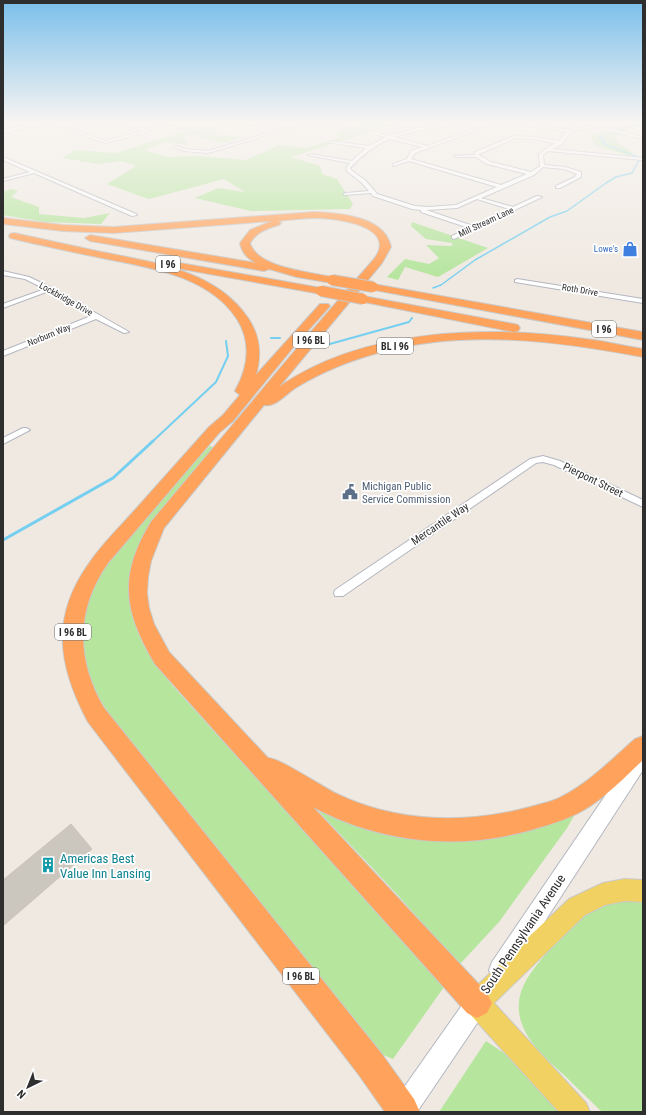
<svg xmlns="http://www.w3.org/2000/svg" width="646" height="1115" font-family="'Roboto Condensed',sans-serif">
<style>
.green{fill:#b6e59e}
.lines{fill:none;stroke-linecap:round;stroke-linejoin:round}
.stream-far2{stroke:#75cff0;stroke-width:1.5}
.stream-far1{stroke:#75cff0;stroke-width:2}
.stream{stroke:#75cff0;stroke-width:3}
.building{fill:#cbc7bf;stroke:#cbc5ba}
.street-casing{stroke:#b4b7c1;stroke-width:2}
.secondary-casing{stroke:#b4b7c1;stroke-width:2}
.primary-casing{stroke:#c9c9c9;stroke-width:2}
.highway-casing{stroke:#c9c9c9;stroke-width:2}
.street{fill:#fff;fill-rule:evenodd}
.secondary{fill:#fff;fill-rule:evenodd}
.primary{fill:#f2d163;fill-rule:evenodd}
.highway{fill:#ffa35c;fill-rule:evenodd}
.highway-bridge-casing{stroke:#c9c9c9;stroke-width:12;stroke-linecap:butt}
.highway-bridge{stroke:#ffa35c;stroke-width:10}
.labels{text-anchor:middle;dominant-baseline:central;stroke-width:3.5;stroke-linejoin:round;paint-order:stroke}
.far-street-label{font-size:9px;fill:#2e2e2e;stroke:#fff}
.far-shop-label{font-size:9px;fill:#366cbe;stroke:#fff;text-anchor:end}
.shield{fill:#fff;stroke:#6d6d6d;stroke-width:1}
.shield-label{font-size:10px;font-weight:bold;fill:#2e2e2e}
.street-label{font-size:11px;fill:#2e2e2e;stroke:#fff}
.service-label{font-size:11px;fill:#4e5e75;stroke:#fff;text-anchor:start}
.near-culture-label{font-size:13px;fill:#0d838f;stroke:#fff;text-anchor:start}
.near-street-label{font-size:13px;fill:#2e2e2e;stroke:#fff}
</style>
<rect width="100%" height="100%" fill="#efe9e1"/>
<path class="green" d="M 166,122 L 184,126 L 205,126 L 224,122 L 266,122 C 250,132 230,124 213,129 L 216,135 L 245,137 L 223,143 L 192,134 L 183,138 L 188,145 L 166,142 L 144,150 L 168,157 L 196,156 L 246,160 L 280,145 L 307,148 L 339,138 L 337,132 L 359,123 L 402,122 L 291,157 L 320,166 L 322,174 L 337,179 L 353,204 L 350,209 L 251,211 L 195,198 L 218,188 L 245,192 L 224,179 L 149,199 L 107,184 L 136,166 L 121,161 L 98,164 L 63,158 L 75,150 L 116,153 L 185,131 L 161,123 Z
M 636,123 L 641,127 L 614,136 L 619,144 L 633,153 L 629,156 L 595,145 L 589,134 L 607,132 Z
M 11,189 L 18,191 L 11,197 L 39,207 L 39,214 L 84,218 L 110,213 L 101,224 L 45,222 L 3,215 L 3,192 Z
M 412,222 L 488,248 L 438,277 L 405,267 L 398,280 L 387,277 L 405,259 L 429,264 L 439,258 L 426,245 L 452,246 L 452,243 L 426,239 L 411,226 Z
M 210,446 L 213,447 L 212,449 C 198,465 185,482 171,498 C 163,507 155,516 148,527 C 124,566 124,613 148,653 C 155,664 164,674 172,685 L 421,960 L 444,987 L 393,1059 L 381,1054 L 110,716 L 92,686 L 88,673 L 83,648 L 83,621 L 89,599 L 102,570 L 183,474 Z
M 318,808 L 357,822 L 573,814 L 574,816 L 567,828 L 499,922 L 461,963 C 447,960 438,942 430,932 C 395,890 357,852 320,813 Z
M 622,901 L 643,901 L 643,1112 L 602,1112 C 590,1100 577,1088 565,1076 C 541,1054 510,1028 521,992 C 526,976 539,963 548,951 C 562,935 580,913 601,906 C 608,904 615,903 622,901 Z
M 486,1041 L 504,1053 L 559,1112 L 439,1112 Z"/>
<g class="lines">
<path class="stream-far2" d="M 619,130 L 643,123
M 614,131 L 599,138 L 606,141 L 602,143 L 638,157
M 433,288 L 441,285 L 475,260 L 550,217 L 567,211 L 606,183 L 616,177 L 632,173 L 640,159"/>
<path class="stream-far1" d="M 271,338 L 280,338
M 319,347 L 409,322 L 412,318
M 152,442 L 216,382 L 228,356 L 226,341"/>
<path class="stream" d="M 3,540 L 113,478 L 153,441"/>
</g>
<path class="building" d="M 71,824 L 92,849 L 3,926 L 3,880 Z"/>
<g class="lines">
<defs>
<path id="street" d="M 47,122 L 51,122 L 105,141 L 144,131 L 119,122 L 124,122 L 151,131 L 105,143 Z
M 305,122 L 310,122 L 208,153 L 184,151 L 173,147 L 175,146 L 185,149 L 208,151 Z
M 401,122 L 422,128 L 460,122 L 458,123 L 413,132 L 394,137 L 427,146 L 480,127 L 480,129 L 415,153 L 411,159 L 501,185 L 527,174 L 487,164 L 476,157 L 456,157 L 454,156 L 475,155 L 475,152 L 514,136 L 535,137 L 559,141 L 567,132 L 513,123 L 511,122 L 570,130 L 607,122 L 598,126 L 643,137 L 643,139 L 594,127 L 571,132 L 562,144 L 552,149 L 643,158 L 643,160 L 548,151 L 543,155 L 544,165 L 565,167 L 581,172 L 581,177 L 560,188 L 556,188 L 556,186 L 575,177 L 577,174 L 564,169 L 543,167 L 534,175 L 481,198 L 513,207 L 537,196 L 542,197 L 454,239 L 452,238 L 452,236 L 469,228 L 421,212 L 421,210 L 412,209 L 373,196 L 371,193 L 344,195 L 344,194 L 346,193 L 369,191 L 362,183 L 347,171 L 346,168 L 350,163 L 308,155 L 310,154 L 352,161 L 366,148 L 332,143 L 330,141 L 369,146 L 386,137 L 369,133 L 369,131 L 390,136 L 417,128 L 400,124 ZM 515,138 L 535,139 L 555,143 L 539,154 L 540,166 L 531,172 L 491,162 L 479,155 L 479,154 ZM 390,139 L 422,147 L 411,151 L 407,159 L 393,164 L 393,166 L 409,161 L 497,187 L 456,205 L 429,207 L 415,206 L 377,194 L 366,181 L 351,170 L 350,168 C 362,155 374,145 390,139 ZM 477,199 L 509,209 L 473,226 L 426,210 L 457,208 Z
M 3,157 L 136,214 L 137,215 L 132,216 L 34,173 L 3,181 L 3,179 L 30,172 L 3,160 Z
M 3,271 L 29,277 L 52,288 L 129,332 L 124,333 L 96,319 L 3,356 L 3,351 L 91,316 L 49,291 L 3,308 L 3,304 L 45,289 L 25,279 L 3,275 Z
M 517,279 L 643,299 L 643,303 L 515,282 L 515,280 Z
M 23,428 L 26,428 L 30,430 L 3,444 L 3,438 Z
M 543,456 L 560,461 L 643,500 L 643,507 L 554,465 L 543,462 L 536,463 L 343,596 L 335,596 L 334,593 L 335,590 L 530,459 Z"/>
<path id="secondary" d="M 40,122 L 48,122 L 3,134 L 3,130 Z
M 643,747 L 643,770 L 508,978 L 500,981 L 492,978 L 489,970 L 492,962 L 637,749 Z
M 480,988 L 488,991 L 491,999 L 488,1007 L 417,1112 L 390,1112 L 393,1103 L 472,991 Z"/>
<path id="primary" d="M 625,879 L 643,880 L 643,902 L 625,901 L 605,905 L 585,915 L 494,1003 L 586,1103 L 590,1112 L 559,1112 L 468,1012 L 465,1003 L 468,994 L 569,899 L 603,883 Z"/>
<path id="highway" d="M 314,212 C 339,213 385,216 391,247 L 382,263 L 279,387 C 363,328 488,325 586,339 C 605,341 624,346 643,349 L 643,357 C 558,341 466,329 381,352 C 352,360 323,371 297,387 C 288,392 275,408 264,405 L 164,528 L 151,561 L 148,577 L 147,593 L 149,608 L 154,624 L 169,652 L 268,758 C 278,757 324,788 337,794 C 397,823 467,824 530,807 C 540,804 552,802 561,797 C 589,783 612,759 635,739 L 643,736 L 643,760 C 624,778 605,798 582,811 C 566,820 548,825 531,830 C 457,851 381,843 313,807 L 487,993 L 492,1003 L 487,1013 L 477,1018 L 467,1013 L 155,664 C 124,612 118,576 151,522 L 303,341 L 374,259 C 399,226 336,218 316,218 C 303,218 290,220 278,221 L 281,223 L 279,225 C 268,228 256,232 250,243 C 257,269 314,272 336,278 L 338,280 L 336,282 L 332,283 L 297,277 L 269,269 L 264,271 L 90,241 L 85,238 L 90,235 L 256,263 C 247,258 242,253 240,243 L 250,230 L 272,221 L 114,233 L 63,231 L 3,224 L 3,218 L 63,225 L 114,227 Z
M 14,233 C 42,239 69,245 97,251 C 150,262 215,269 248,318 C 260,336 262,354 256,375 L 320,304 L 328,304 L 330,306 L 295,345 L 233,421 L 219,433 L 108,563 C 75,610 76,660 104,708 L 381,1053 L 414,1099 L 419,1110 L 418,1112 L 385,1112 L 359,1075 L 88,722 C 58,665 50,617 90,562 C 103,543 119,528 134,511 C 159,483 184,455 209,427 L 223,415 L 240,395 L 235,391 C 248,368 252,343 237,319 C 208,274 145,267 97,257 C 68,251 39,245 10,238 L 9,236 L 10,234 Z
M 180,263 L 321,288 L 325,289 L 327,291 L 325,293 L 321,294 L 176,268 L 175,266 L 176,264 Z
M 373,284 L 643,332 L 643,340 L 369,289 L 367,287 L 369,285 Z
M 363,296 L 514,324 L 518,325 L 520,328 L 518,331 L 514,332 L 359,301 L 357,299 L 359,297 Z"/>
</defs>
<use href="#street" class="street-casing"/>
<use href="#secondary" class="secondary-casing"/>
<use href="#primary" class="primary-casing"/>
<use href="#highway" class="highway-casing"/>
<use href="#street" class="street"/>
<use href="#secondary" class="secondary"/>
<use href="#primary" class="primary"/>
<use href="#highway" class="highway"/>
<defs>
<path id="highway-bridge" d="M 332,280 L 373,287
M 321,291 L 363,299"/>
</defs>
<use href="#highway-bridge" class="highway-bridge-casing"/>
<use href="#highway-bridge" class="highway-bridge"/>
</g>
<linearGradient id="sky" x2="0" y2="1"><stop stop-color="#7abfeb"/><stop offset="0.44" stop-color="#f8f5f2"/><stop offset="1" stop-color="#f8f5f2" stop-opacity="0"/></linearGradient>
<rect width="646" height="278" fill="url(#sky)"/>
<defs>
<symbol id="shop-bare" viewBox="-9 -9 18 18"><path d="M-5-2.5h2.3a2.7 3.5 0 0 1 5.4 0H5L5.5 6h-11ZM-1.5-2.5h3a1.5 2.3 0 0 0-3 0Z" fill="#3f7fe0" stroke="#fff" stroke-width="2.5" paint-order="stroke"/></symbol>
<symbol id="civic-bare" viewBox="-9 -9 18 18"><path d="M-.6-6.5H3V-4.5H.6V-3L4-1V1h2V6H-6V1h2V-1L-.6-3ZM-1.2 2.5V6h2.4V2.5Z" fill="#5c6f8a" stroke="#fff" stroke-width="2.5" paint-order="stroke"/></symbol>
<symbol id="building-bare" viewBox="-9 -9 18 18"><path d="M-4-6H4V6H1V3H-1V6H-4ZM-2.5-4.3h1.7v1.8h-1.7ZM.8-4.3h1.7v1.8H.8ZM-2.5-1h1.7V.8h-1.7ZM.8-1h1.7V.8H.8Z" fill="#0f9aa8" stroke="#fff" stroke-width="2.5" paint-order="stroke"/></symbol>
</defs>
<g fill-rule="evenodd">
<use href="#shop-bare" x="619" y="238" width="22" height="22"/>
<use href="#civic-bare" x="339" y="481" width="22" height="22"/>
<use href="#building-bare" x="37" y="854" width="22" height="22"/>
</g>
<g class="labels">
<g class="far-street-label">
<text transform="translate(486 222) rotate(-25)">Mill Stream Lane</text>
<text transform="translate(580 290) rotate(9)">Roth Drive</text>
<text transform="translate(66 299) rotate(29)">Lockbridge Drive</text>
<text transform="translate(49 335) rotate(-22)">Norburn Way</text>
</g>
<g class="far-shop-label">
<text x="618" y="249">Lowe's</text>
</g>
<g class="shield">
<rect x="156" y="256" width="24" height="16" rx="3"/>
<rect x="592" y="321" width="24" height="16" rx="3"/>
<rect x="293" y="332" width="36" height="16" rx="3"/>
<rect x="377" y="338" width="36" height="16" rx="3"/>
<rect x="55" y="624" width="36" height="16" rx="3"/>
<rect x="283" y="968" width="36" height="16" rx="3"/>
</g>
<g class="shield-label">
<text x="168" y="264">I 96</text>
<text x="604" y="329">I 96</text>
<text x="311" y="340">I 96 BL</text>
<text x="395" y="346">BL I 96</text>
<text x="73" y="632">I 96 BL</text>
<text x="301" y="976">I 96 BL</text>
</g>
<g class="street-label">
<text transform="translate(593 480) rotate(26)">Pierpont Street</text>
<text transform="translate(440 524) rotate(-34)">Mercantile Way</text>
</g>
<g class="service-label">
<text x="362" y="486">Michigan Public<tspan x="362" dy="13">Service Commission</tspan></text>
</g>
<g class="near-culture-label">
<text x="60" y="858">Americas Best<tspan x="60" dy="15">Value Inn Lansing</tspan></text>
</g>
<g class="near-street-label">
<text transform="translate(523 934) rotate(-56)">South Pennsylvania Avenue</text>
</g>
</g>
<rect width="646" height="1115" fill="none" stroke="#2e2e2e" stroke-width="8"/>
<g transform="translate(28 1087) rotate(223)" stroke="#ffffff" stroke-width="3" paint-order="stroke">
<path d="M0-3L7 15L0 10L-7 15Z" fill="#2e2e2e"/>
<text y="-6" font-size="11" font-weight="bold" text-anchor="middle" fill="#2e2e2e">N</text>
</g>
</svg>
